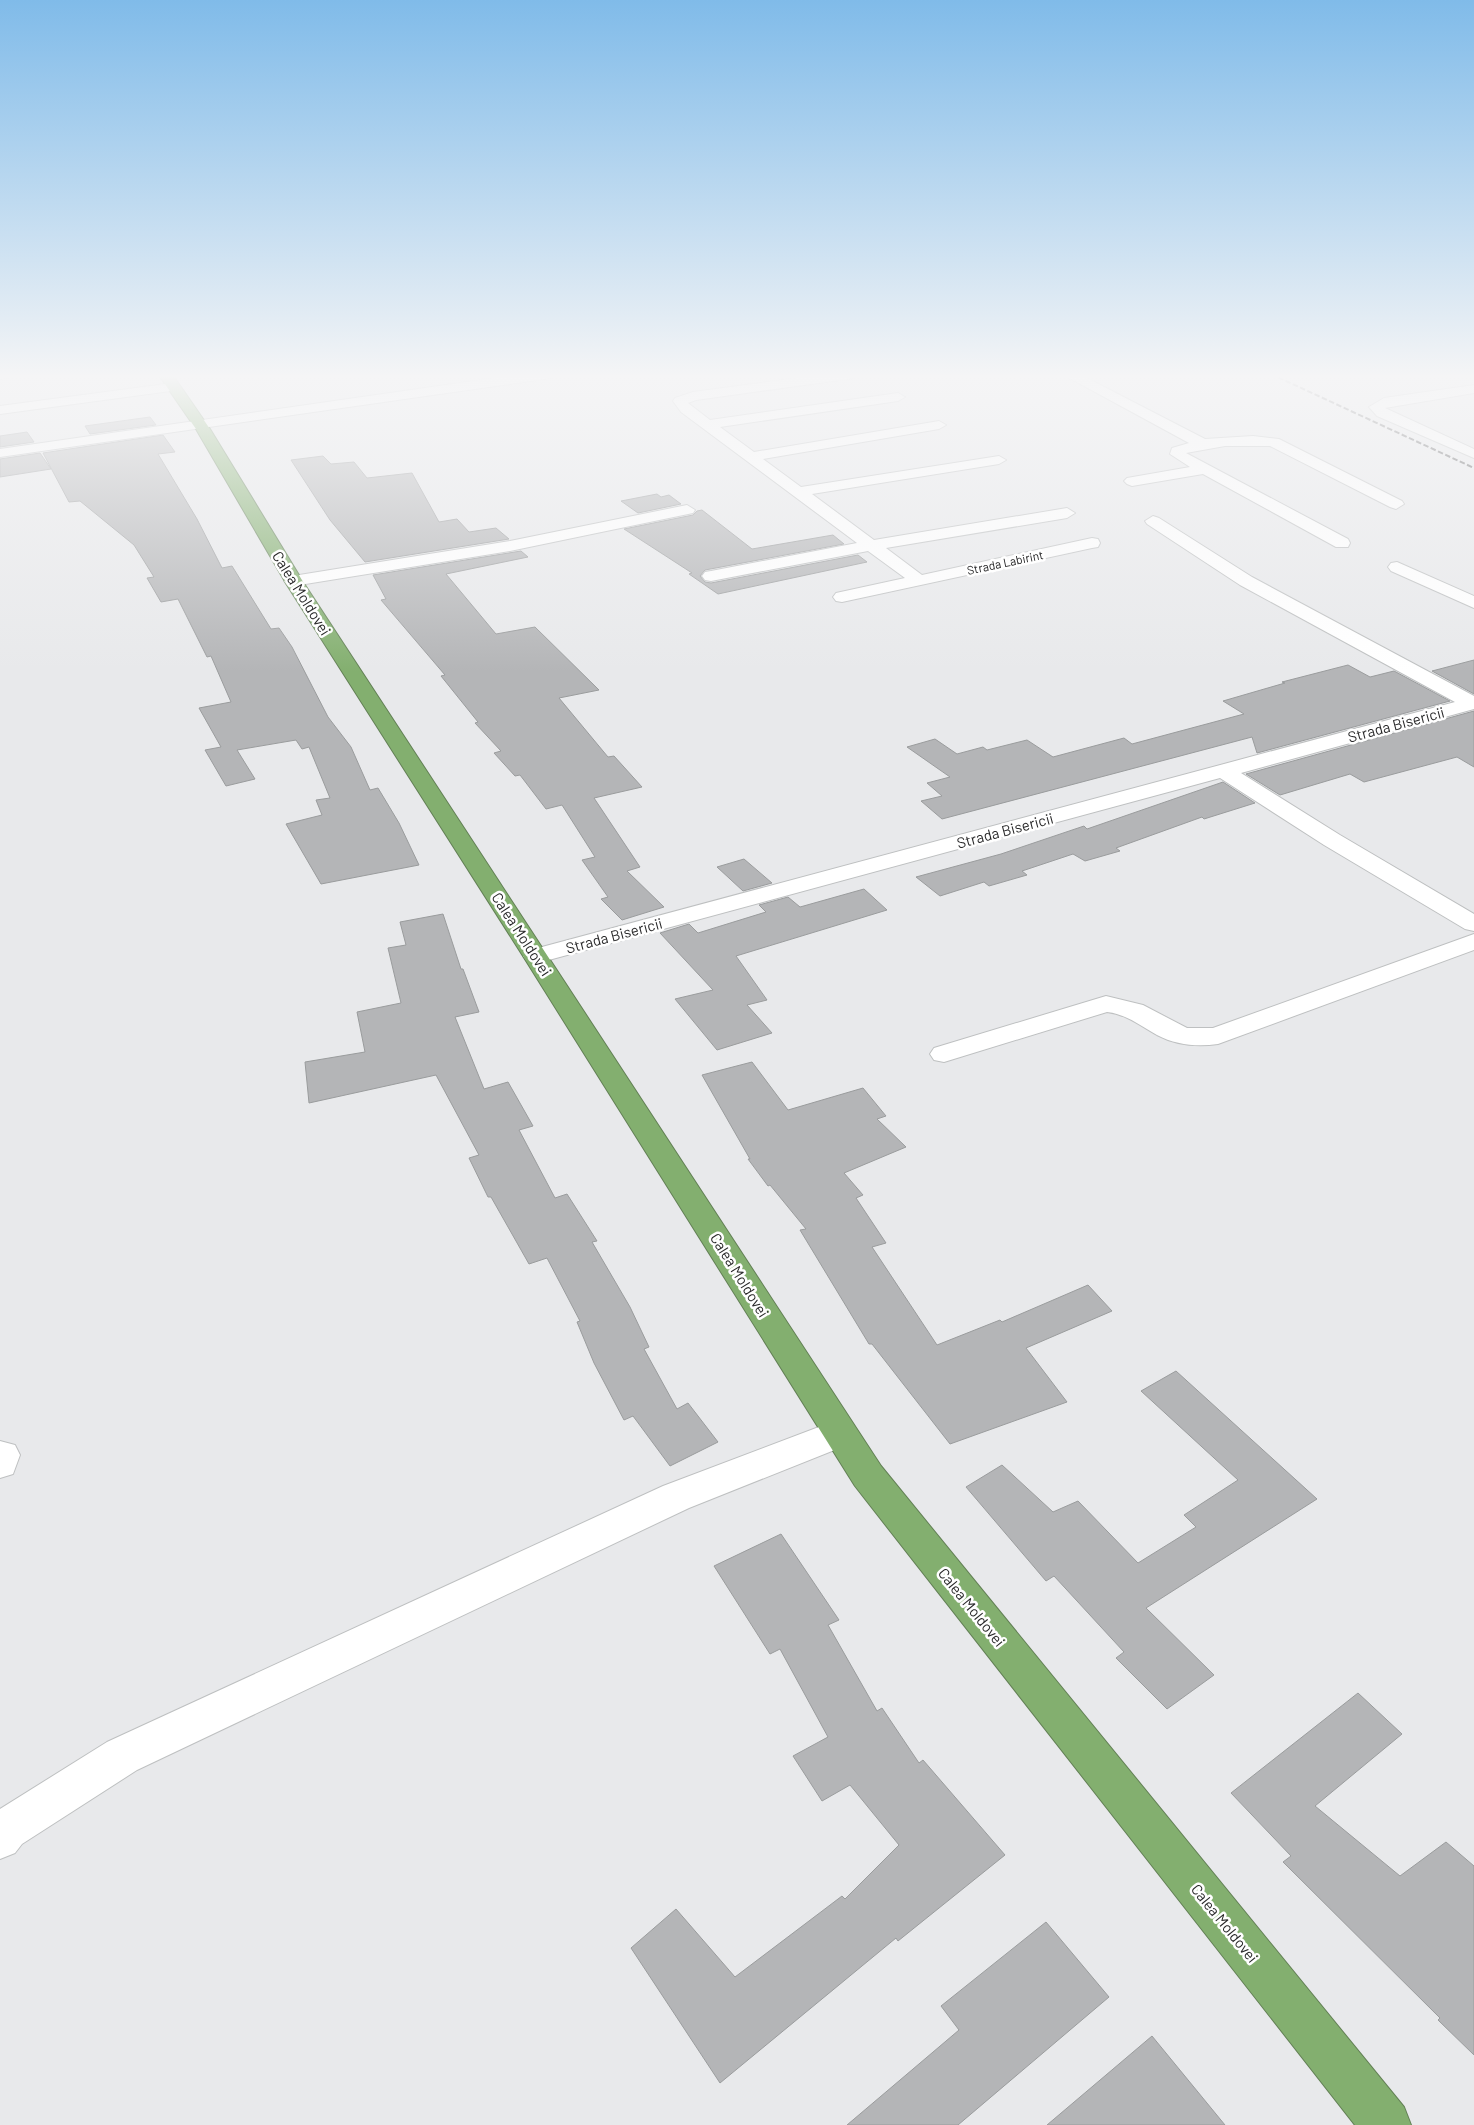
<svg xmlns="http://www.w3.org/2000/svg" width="1474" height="2125" font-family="Barlow,sans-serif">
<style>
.building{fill:#b4b5b7;stroke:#9a9c9d}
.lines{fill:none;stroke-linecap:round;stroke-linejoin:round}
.minor-casing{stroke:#bec0c1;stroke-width:2}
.highway-casing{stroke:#638056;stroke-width:2}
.minor{fill:#fff;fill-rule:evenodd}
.highway{fill:#83af6f;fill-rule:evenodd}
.rail{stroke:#4e4e50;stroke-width:2;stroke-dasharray:5.5 2.5;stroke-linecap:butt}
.labels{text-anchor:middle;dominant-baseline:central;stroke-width:5;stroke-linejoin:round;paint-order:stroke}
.far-street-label{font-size:12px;fill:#282829;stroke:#fff}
.street-label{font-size:15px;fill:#282829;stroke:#fff}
</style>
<rect width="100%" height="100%" fill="#e8e9eb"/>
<path class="building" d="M 150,417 L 156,425 L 90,434 L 85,426 Z
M 27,432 L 34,442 L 0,447 L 0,436 Z
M 163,435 L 175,452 L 158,454 L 197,519 L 222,568 L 232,566 L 271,629 L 279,628 L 292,647 L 328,717 L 351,747 L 370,790 L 378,788 L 399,823 L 419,865 L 321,884 L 286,824 L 322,815 L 316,800 L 330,798 L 309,747 L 302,749 L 296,740 L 237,750 L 255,779 L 226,786 L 205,750 L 221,747 L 199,708 L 231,702 L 211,656 L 207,657 L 178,599 L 161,602 L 147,578 L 154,577 L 134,545 L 80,501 L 69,502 L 43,453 Z
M 40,453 L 51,469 L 0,477 L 0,459 Z
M 323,456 L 331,464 L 354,462 L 367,478 L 412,473 L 439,522 L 457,519 L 469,532 L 496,528 L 509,539 L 365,562 L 330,520 L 291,460 Z
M 657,494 L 661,497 L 669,495 L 681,504 L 638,513 L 621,501 Z
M 702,510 L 752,549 L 833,535 L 844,544 L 705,570 L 700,576 L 705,582 L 711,583 L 858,555 L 867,562 L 718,594 L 689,574 L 692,573 L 624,529 L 693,515 L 697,511 Z
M 521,551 L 528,557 L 446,574 L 496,634 L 535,627 L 599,690 L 559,698 L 608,757 L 614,756 L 642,787 L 594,798 L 640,867 L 627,871 L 664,907 L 622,920 L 601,899 L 608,897 L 582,860 L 595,857 L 562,805 L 546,809 L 520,775 L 515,776 L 494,753 L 501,751 L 475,723 L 478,722 L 441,676 L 445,675 L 381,600 L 386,599 L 373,575 Z
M 1474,660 L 1474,694 L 1432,671 Z
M 1348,665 L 1370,677 L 1394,671 L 1450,701 L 1257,753 L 1252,737 L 942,819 L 921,801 L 942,796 L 927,783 L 950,777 L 907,747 L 935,739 L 957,754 L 983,747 L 987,750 L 1027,740 L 1053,757 L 1124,738 L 1132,744 L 1244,714 L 1223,701 L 1285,683 L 1282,682 Z
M 1474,711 L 1474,767 L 1457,757 L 1364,782 L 1350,774 L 1280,795 L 1246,774 Z
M 1223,782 L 1255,803 L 1204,819 L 1202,817 L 1116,848 L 1120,851 L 1085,861 L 1073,854 L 1022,871 L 1027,875 L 989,886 L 984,882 L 940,896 L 916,877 L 1001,854 L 1084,826 L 1087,829 Z
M 744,859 L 772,883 L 743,891 L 717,867 Z
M 864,889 L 887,910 L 736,956 L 767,1000 L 747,1005 L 772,1033 L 717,1050 L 675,999 L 713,990 L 660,933 L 689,924 L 698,933 L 766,912 L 759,905 L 788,897 L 800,907 Z
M 443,914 L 461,969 L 463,969 L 479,1012 L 455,1017 L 484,1089 L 508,1082 L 533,1126 L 519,1130 L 555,1198 L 567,1194 L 597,1241 L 592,1242 L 630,1307 L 649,1347 L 644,1349 L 677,1409 L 688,1403 L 718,1442 L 670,1466 L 633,1416 L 624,1420 L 594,1363 L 577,1322 L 580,1321 L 547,1258 L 529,1264 L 491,1197 L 488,1197 L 469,1158 L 479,1155 L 436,1075 L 309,1103 L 305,1062 L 365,1052 L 357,1012 L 401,1003 L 388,948 L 406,945 L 400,922 Z
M 752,1062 L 788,1110 L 863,1088 L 886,1116 L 877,1119 L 906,1147 L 844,1173 L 863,1195 L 856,1198 L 886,1243 L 872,1247 L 937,1345 L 1000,1320 L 1002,1322 L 1088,1285 L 1112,1311 L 1026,1348 L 1067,1402 L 950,1444 L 872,1344 L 869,1344 L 800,1230 L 806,1229 L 770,1185 L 768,1186 L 748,1159 L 750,1159 L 702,1075 Z
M 1176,1371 L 1317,1499 L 1146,1608 L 1214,1675 L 1167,1709 L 1116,1658 L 1124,1652 L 1054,1576 L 1046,1581 L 966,1487 L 1002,1465 L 1053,1512 L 1078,1501 L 1138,1563 L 1196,1527 L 1184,1515 L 1238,1480 L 1141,1391 Z
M 781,1534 L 839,1620 L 828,1625 L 877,1711 L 882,1708 L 919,1763 L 923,1760 L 1005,1855 L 898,1941 L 896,1938 L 720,2083 L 631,1948 L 676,1909 L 735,1977 L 842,1896 L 845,1899 L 899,1845 L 850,1785 L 822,1801 L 793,1756 L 828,1737 L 780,1649 L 770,1654 L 714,1566 Z
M 1358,1693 L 1402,1734 L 1315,1806 L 1400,1876 L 1446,1842 L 1474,1866 L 1474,2055 L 1438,2020 L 1440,2018 L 1283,1862 L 1291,1856 L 1231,1793 Z
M 1046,1922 L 1109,1997 L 958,2125 L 847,2125 L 959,2030 L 941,2006 Z
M 1152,2036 L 1225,2125 L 1047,2125 Z"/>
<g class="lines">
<defs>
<path id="minor" d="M 0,374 L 12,374 L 10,377 L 0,379 Z
M 523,374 L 558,374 L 551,378 L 0,457 L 0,449 Z
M 826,374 L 862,374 L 855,378 L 696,400 L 688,403 L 710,420 L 898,393 L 905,397 L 898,401 L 720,427 L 754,452 L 939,421 L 946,425 L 939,429 L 763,459 L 801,487 L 999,456 L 1006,460 L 999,464 L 812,494 L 874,540 L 1067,508 L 1075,513 L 1067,518 L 886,548 L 922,575 L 1092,538 L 1098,539 L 1100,543 L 1098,547 L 1092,548 L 842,602 L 836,601 L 833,597 L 836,593 L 905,578 L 868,551 L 711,581 L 705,580 L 702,576 L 705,572 L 711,571 L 857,543 L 681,412 L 673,401 L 675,398 L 693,392 Z
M 1062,374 L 1079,374 L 1205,439 L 1253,436 L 1279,439 L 1402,501 L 1404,504 L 1396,509 L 1390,507 L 1270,446 L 1225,446 L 1186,453 L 1348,539 L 1350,543 L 1348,547 L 1336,547 L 1203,474 L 1132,486 L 1127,484 L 1124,481 L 1127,478 L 1190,467 L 1170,454 L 1172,448 L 1189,443 Z
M 173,383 L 178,384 L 180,387 L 178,390 L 0,414 L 0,406 Z
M 1474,385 L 1474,393 L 1385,408 L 1474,449 L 1474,458 L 1377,416 L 1369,407 L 1384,398 Z
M 687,505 L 695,510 L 693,513 L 510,551 L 293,586 L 287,585 L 284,581 L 287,577 L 293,576 L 510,541 Z
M 1153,516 L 1159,518 L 1252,577 L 1474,696 L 1474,709 L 1241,773 L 1340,835 L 1474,914 L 1474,931 L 1465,929 L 1324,845 L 1220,778 L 545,961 L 536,964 L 527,961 L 523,956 L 527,951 L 1455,702 L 1240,585 L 1147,524 L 1145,521 Z
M 1397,562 L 1474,596 L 1474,608 L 1391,571 L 1388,567 L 1391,563 Z
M 1474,934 L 1474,950 L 1218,1044 C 1197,1047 1176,1045 1157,1035 C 1141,1026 1126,1014 1107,1012 L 944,1062 L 934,1060 L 930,1054 L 934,1048 L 1106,996 L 1143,1005 L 1187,1028 L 1213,1028 Z
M 840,1419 L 852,1423 L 858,1433 L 852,1443 L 689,1508 L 137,1770 L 22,1844 L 15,1853 L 0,1859 L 0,1809 L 107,1742 L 663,1486 Z
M 0,1441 L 15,1445 L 20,1455 L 13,1474 L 0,1478 Z"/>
<path id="highway" d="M 158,374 L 172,374 L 210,429 L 305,585 L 881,1466 L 1404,2107 L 1411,2125 L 1355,2125 L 855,1486 L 523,956 L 287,585 L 196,429 Z"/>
</defs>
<use href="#minor" class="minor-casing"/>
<use href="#highway" class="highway-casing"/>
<use href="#minor" class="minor"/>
<use href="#highway" class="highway"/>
<path class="rail" d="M 1271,374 L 1474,468"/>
</g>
<linearGradient id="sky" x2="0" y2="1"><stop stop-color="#80bbe9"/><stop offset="0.56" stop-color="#f5f5f6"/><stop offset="1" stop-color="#f5f5f6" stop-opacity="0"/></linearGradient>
<rect width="1474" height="672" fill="url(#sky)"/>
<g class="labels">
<g class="far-street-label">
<text transform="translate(1005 562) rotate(-12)">Strada Labirint</text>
</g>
<g class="street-label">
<text transform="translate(302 593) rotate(58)">Calea Moldovei</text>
<text transform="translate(1396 724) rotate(-15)">Strada Bisericii</text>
<text transform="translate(1005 830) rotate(-15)">Strada Bisericii</text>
<text transform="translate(522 934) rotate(57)">Calea Moldovei</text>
<text transform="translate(614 935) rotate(-15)">Strada Bisericii</text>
<text transform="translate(740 1275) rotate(58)">Calea Moldovei</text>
<text transform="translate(972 1607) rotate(51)">Calea Moldovei</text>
<text transform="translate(1225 1923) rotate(51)">Calea Moldovei</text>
</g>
</g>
</svg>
